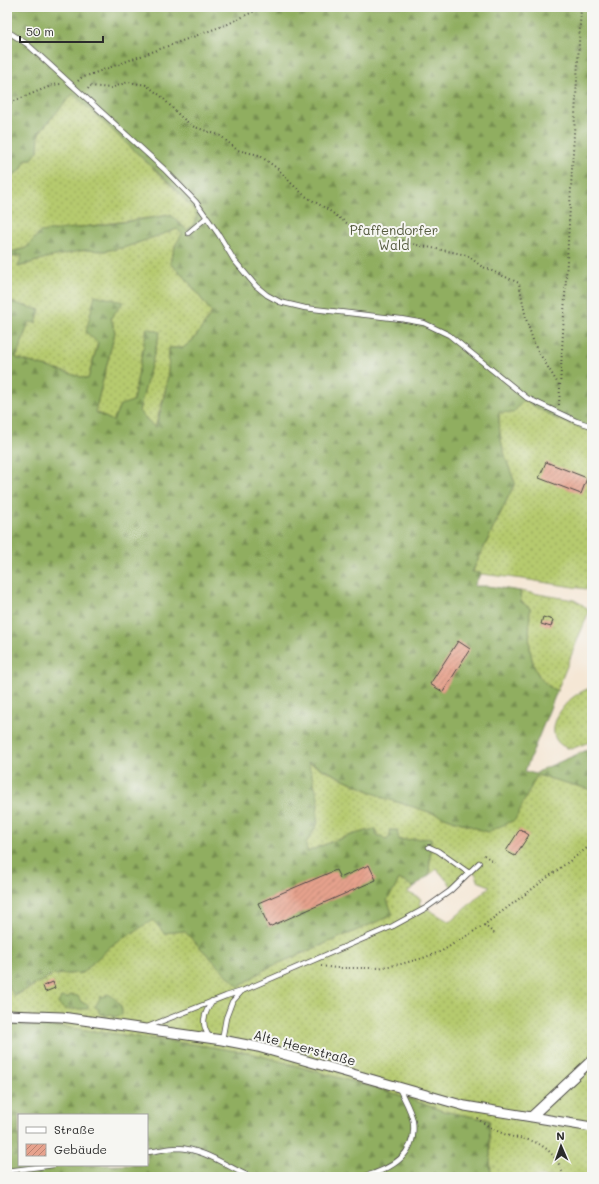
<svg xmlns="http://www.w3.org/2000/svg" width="599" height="1184" font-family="Mali,sans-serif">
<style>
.grass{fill:url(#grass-dots);stroke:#707a4c}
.forest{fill:url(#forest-firs);stroke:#5e6c46;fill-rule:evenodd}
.building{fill:url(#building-hatch)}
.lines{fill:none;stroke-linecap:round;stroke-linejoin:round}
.lane-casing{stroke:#494744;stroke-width:6}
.street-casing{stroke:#494744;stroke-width:11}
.path{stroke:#494744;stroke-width:2;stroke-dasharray:1 3;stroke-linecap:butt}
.lane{stroke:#fff;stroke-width:4.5}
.street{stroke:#fff;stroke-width:9}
.labels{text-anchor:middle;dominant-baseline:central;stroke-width:4;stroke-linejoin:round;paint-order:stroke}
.park-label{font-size:13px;fill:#555b3f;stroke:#f6f6f2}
.street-label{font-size:13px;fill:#2b2b2b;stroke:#f6f6f2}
</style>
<defs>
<pattern id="grass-dots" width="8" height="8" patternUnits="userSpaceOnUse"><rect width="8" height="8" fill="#b6ca6e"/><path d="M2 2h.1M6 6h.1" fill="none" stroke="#94a45b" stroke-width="1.8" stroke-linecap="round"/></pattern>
<pattern id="forest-firs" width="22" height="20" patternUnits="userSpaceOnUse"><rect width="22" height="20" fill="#90ae61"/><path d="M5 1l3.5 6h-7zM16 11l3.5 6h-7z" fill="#768e50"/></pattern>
<pattern id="building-hatch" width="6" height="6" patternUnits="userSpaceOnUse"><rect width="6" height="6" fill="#e6a28d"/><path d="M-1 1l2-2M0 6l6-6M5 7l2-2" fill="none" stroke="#bb8473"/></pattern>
</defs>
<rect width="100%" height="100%" fill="#f6f6f2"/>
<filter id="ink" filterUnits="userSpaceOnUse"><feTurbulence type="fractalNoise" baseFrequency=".025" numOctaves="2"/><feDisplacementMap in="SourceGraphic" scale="8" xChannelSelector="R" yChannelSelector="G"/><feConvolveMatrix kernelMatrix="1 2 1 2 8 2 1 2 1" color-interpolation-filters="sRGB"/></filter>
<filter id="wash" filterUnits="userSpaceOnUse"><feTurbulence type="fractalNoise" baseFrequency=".012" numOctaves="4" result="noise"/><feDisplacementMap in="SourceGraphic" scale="16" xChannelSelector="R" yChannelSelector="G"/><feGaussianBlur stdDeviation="0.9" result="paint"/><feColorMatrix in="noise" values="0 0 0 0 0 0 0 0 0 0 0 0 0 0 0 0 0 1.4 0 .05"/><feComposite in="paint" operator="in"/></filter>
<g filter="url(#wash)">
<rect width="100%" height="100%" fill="#f5e7d5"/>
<path class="grass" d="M 73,93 L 187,200 L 195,211 L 197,217 L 193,225 L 187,230 L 171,215 L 83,227 L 26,248 L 7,253 L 7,186 L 13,175 L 21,170 L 26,159 L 32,159 L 38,151 L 39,133 Z
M 177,229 L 183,234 L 176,244 L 170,263 L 185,277 L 212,313 L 194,339 L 183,348 L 169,348 L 168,379 L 155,428 L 139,411 L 160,332 L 147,328 L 133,401 L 113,421 L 95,412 L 115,332 L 111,318 L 95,295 L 98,342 L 88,379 L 16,358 L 29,322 L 40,310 L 7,301 L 7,258 L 22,255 L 19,267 L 46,258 L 85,250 L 104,251 L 126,247 Z
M 524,400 L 555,418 L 592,432 L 592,590 L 523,579 L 472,573 L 515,483 C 505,457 498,440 499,412 Z
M 520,591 L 574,600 L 583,605 L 589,611 L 557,691 C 525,677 529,637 530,608 L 521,602 Z
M 592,687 L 592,741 L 571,749 C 541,742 556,711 572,698 C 578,693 585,690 592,687 Z
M 307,762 L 384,798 L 436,814 L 487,832 L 537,775 L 592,790 L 592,1177 L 491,1177 L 489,1120 L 443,1111 L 393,1093 L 254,1054 L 205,1046 L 62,1027 L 7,1024 L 7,983 L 15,996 L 53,975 L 82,973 L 111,946 L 153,919 L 164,933 L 184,931 L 239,987 L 265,969 L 393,915 L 387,900 L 394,890 L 399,879 L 414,887 L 407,892 L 421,899 L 419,904 L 450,922 L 490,886 L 477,881 L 476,874 L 472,871 L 453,888 L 437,869 L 429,875 L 431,839 L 399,840 L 390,837 L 386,840 L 377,836 L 375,829 C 351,834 329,842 307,852 L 306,843 L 317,825 L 318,797 Z"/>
<path class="forest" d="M 7,7 L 592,7 L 592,432 L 555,418 L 524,400 L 513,413 L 499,412 C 498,440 505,457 515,483 L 472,572 L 481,573 L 474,586 L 488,586 L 520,591 L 521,602 L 530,608 C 529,637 525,677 557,691 L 525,771 L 535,774 L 543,769 L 592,748 L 592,790 L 537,775 L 515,820 L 487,832 L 436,814 L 384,798 L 308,762 L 318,797 L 317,825 L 306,843 L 307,852 C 330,842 351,834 375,829 L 377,836 L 382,836 L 386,840 L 390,837 L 389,830 L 397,830 L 399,840 L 431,838 L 429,875 L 414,887 L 399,879 L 394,890 L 387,900 L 393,915 L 265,969 L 239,987 L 184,931 L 164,933 L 153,920 L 111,946 L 82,973 L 53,975 L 14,996 L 7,983 L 7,301 L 40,310 L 36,323 L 29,322 L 16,358 L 88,379 L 98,343 L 86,332 L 95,295 L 123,302 L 111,318 L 115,332 L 95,412 L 113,421 L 120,405 L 133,401 L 147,328 L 160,332 L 139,411 L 155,428 C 165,402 169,375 169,348 L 183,348 L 194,339 L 212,313 L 185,277 L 170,263 L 176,244 L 182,234 L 177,229 L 126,247 L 104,251 L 85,250 L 46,258 L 18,267 L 22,255 L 7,258 L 7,253 L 26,248 L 40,232 L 116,223 L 171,215 L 187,230 L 193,225 L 197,217 L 195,211 L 176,189 L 73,94 L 39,132 L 38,151 L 32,159 L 26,159 L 21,170 L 13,175 L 7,186 Z
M 108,994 C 116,998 123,1005 122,1015 L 114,1017 L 111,1014 L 106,1016 L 99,1013 L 99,1009 L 95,1007 L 101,996 L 103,997 Z
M 70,995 L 78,996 L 81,1002 L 88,1005 L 88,1009 L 64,1009 L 58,1004 L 61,997 L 68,998 Z
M 7,1024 L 62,1027 L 205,1046 L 254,1054 L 393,1093 L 443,1111 L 489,1120 L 491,1177 L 7,1177 ZM 19,1115 L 147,1115 L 147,1165 L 19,1165 Z"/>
<g id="blocks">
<path class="building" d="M 546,462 L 587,478 L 581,494 L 539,478 Z
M 543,617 L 553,620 L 551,627 L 541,624 Z
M 458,641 L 470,649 L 443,692 L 430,684 Z
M 520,829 L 529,835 L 515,856 L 506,851 Z
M 369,865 L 376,880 L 269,927 L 258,903 L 336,870 L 340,878 Z
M 53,982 L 55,988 L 45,992 L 43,986 Z"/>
</g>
</g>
<g filter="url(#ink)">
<use href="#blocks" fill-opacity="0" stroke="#494744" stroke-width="1"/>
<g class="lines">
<defs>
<path id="lane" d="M 7,31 L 27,44 L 164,169 L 196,202 L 219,235 L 234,260 L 256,286 L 267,295 L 280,302 L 305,308 L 401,319 L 424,323 L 449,335 L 527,398 L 576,421 L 592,426
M 188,233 L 207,217
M 429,847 L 438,851 L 469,873
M 147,1027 L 226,996 L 242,991 L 393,926 L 426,908 L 450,891 L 479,863
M 210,1038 C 200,1024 204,1014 212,1001
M 222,1040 L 226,1018 L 232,1002 L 241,992
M 147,1152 C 157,1151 168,1148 178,1148 C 205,1149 227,1167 251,1177
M 7,1171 L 54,1165
M 362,1177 C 390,1170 417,1155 413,1122 C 412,1112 403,1097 399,1088"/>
<path id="street" d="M 7,1015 L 62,1017 L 222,1040 L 258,1047 L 465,1106 L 592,1127
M 531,1117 L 592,1060"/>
</defs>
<use href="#lane" class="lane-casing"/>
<use href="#street" class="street-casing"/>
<path class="path" d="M 583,7 L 592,13
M 78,81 L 81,78 L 228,24 L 263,7
M 88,89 L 90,86 L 111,88 L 128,82 L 146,85 L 161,96 L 179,115 L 192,126 L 221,136 L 237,150 L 259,155 L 278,169 L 291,183 L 305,196 L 327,209 L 352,227 L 369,228 L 388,233 L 407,243 L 467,255 L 481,266 L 519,283 L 526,319 L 535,346 L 560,387
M 7,104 L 53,85 L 61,84
M 559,405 L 581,7
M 484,855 L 494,862
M 484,925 L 494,933
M 321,966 L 336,968 L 377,968 L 401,964 L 423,958 L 442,951 L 484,925 L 591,845
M 477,1118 C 487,1126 497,1132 510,1136 C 516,1138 522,1138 529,1140 C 547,1145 559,1159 564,1177"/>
<use href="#lane" class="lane"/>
<use href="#street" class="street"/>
</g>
</g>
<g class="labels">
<g class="park-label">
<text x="394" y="229">Pfaffendorfer<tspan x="394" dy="15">Wald</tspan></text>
</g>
<g class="street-label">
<text transform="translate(305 1047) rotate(15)">Alte Heerstraße</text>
</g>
</g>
<rect width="599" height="1184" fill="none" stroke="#f6f6f2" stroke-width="24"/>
<rect x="18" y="1114" width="130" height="52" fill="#f6f6f2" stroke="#a5a5a2"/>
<rect x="26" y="1127" width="20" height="6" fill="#ffffff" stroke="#a5a5a2"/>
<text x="54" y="1134" font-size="12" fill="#2b2b2b">Straße</text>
<rect x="26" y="1144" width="20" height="12" fill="url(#building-hatch)" stroke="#a5a5a2"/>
<text x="54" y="1154" font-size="12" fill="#2b2b2b">Gebäude</text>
<g transform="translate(561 1146) rotate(358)" stroke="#f6f6f2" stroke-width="3" paint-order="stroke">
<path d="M0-3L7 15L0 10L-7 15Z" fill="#2b2b2b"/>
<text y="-6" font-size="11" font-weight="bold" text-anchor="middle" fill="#2b2b2b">N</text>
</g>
<path d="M20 36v6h83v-6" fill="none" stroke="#2b2b2b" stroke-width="2"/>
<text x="26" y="36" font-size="12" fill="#2b2b2b" stroke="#f6f6f2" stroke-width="3" paint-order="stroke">50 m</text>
</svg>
